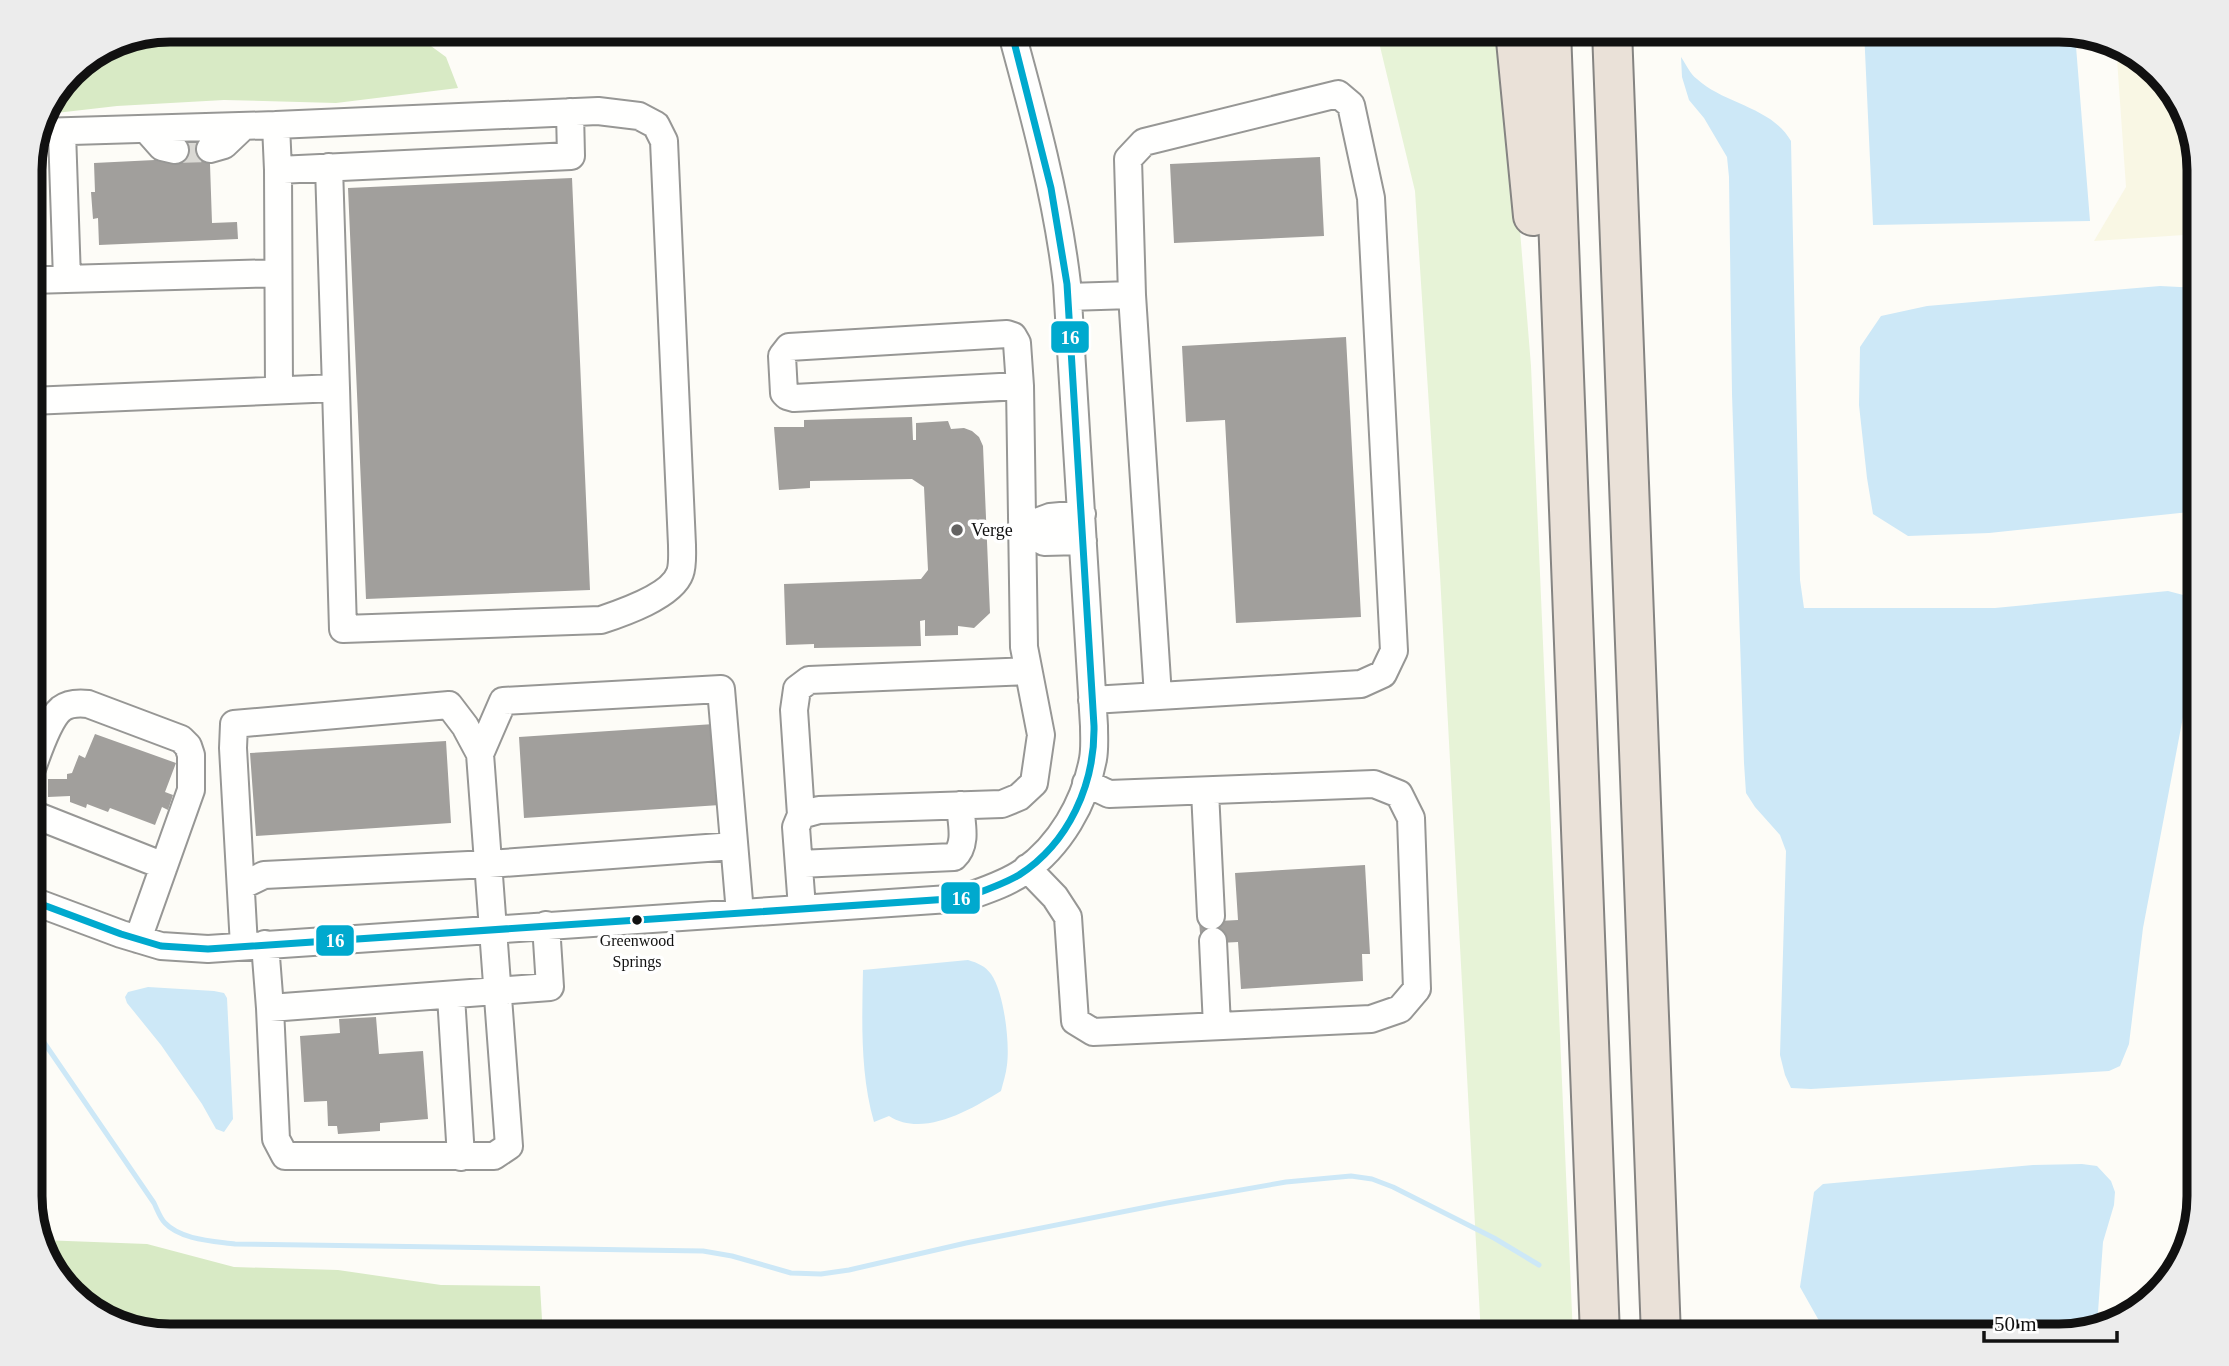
<svg xmlns="http://www.w3.org/2000/svg" width="2229" height="1366" font-family="Georgia,serif">
<style>
.farmland{fill:#f9f7e4}
.green{fill:#e7f3d7}
.forest{fill:#d8eac5}
.water{fill:#cde8f7}
.lines{fill:none;stroke-linecap:round;stroke-linejoin:round}
.stream{stroke:#cde8f7;stroke-width:5}
.building{fill:#a19f9c}
.minor-tunnel{stroke:#dad9d4;stroke-width:26;stroke-dasharray:26 13;stroke-linecap:butt}
.minor-casing{stroke:#979795;stroke-width:30}
.highway-casing{stroke:#858482;stroke-width:42}
.minor{stroke:#fffffe;stroke-width:26}
.highway{stroke:#eae1d8;stroke-width:38}
.bus-1-casing{stroke:#fff;stroke-width:12}
.bus-1{stroke:#00a9ce;stroke-width:7}
.poi-dot{fill:#646362;stroke:#fff;stroke-width:2.5}
.bus-dot{fill:#111;stroke:#fff;stroke-width:2.5}
.labels{text-anchor:middle;dominant-baseline:central;stroke-width:7;stroke-linejoin:round;paint-order:stroke}
.bus-label{font-size:16px;fill:#111;stroke:#fff}
.poi-label{font-size:18px;fill:#111;stroke:#fff;text-anchor:start}
.rim{fill:none;stroke:#111;stroke-width:9}
.line-badge{stroke:#fff;stroke-width:2.5}
.badge-label{font-size:19px;text-anchor:middle;font-weight:bold;fill:#fff}
</style>
<rect width="100%" height="100%" fill="#fdfcf7"/>
<path class="farmland" d="M 2116,45 L 2129,49 L 2180,100 L 2199,161 L 2199,234 L 2094,241 L 2126,187 Z"/>
<path class="green" d="M 1376,30 L 1501,30 L 1513,144 L 1531,366 L 1573,1336 L 1481,1336 L 1440,575 L 1415,191 Z"/>
<path class="forest" d="M 170,30 L 409,30 L 446,57 L 458,88 L 336,103 L 224,100 L 117,106 L 56,113 L 46,105 L 71,71 L 117,40 Z
M 41,1240 L 147,1244 L 234,1267 L 338,1270 L 441,1285 L 540,1286 L 543,1336 L 170,1336 L 100,1317 L 49,1266 Z"/>
<path class="water" d="M 1864,30 L 2059,30 L 2075,34 L 2090,221 L 1873,225 Z
M 1681,57 C 1686,64 1690,74 1697,79 C 1724,104 1772,107 1791,141 L 1800,580 L 1804,608 L 1995,608 L 2168,591 L 2187,596 L 2195,611 L 2194,659 L 2143,928 L 2129,1044 L 2120,1066 L 2109,1071 L 1811,1089 L 1791,1088 L 1785,1075 L 1780,1055 L 1786,851 L 1780,835 L 1755,807 L 1746,793 L 1744,763 L 1732,394 L 1729,177 L 1727,157 L 1704,118 L 1689,100 L 1682,77 Z
M 2160,286 L 2199,288 L 2199,511 L 1989,533 L 1908,536 L 1873,514 L 1867,478 L 1859,405 L 1860,347 L 1881,316 L 1927,306 Z
M 968,960 C 978,963 985,966 991,974 C 1004,992 1010,1043 1007,1065 C 1006,1074 1003,1083 1001,1091 C 970,1110 923,1138 889,1116 L 874,1122 C 860,1073 862,1020 863,970 Z
M 148,987 L 214,991 L 224,993 L 227,998 L 233,1119 L 224,1132 L 216,1129 L 202,1104 L 161,1045 L 127,1003 L 125,997 L 128,992 Z
M 2082,1164 L 2097,1166 L 2111,1181 L 2115,1192 L 2114,1205 L 2103,1242 L 2097,1326 L 2059,1336 L 1844,1336 L 1822,1326 L 1800,1287 L 1814,1192 L 1823,1184 L 2033,1165 Z"/>
<g class="lines">
<path class="stream" d="M 30,1022 L 154,1203 C 157,1209 160,1218 165,1223 C 181,1240 214,1241 235,1244 L 703,1251 L 732,1256 L 791,1273 L 821,1274 L 849,1270 L 966,1243 L 1167,1203 L 1286,1182 L 1351,1176 L 1372,1179 L 1393,1187 L 1494,1238 L 1539,1265"/>
</g>
<path class="building" d="M 209,135 L 212,223 L 237,222 L 238,239 L 99,245 L 98,218 L 93,219 L 91,192 L 95,192 L 94,163 L 175,159 L 174,136 Z
M 1320,157 L 1324,236 L 1174,243 L 1170,164 Z
M 572,178 L 590,590 L 366,599 L 348,188 Z
M 1346,337 L 1361,617 L 1236,623 L 1225,420 L 1186,422 L 1182,346 Z
M 912,417 L 913,440 L 916,440 L 916,423 L 948,421 L 951,429 L 964,428 L 972,431 L 979,437 L 983,446 L 990,613 L 974,628 L 958,626 L 958,635 L 925,636 L 925,620 L 920,621 L 921,646 L 814,648 L 814,644 L 786,645 L 784,584 L 921,579 L 928,570 L 924,487 L 912,479 L 810,481 L 810,488 L 779,490 L 774,427 L 804,427 L 804,420 Z
M 714,724 L 720,805 L 524,818 L 519,737 Z
M 95,734 L 176,763 L 165,792 L 173,795 L 168,810 L 162,807 L 155,825 L 110,808 L 108,812 L 87,804 L 86,808 L 70,802 L 70,796 L 48,797 L 48,779 L 67,779 L 67,774 L 72,773 L 79,755 L 85,758 Z
M 446,741 L 451,823 L 256,836 L 250,753 Z
M 1365,865 L 1370,954 L 1362,954 L 1363,981 L 1241,989 L 1238,942 L 1201,944 L 1199,922 L 1238,920 L 1235,873 Z
M 376,1017 L 379,1054 L 423,1051 L 428,1119 L 380,1123 L 380,1131 L 338,1134 L 337,1126 L 328,1126 L 327,1101 L 304,1102 L 300,1036 L 340,1033 L 339,1019 Z"/>
<g class="lines">
<path class="minor-tunnel" d="M 175,150 L 210,149"/>
<defs>
<path id="minor" d="M 146,129 L 162,147 L 175,150
M 38,132 L 276,125
M 62,132 L 67,279
M 210,149 L 224,145 L 244,126
M 329,167 L 336,388
M 278,170 L 571,156 L 570,112
M 30,280 L 278,273
M 1132,295 L 1158,696
M 1068,297 L 1132,295 L 1128,159 L 1144,142 L 1338,94 L 1351,105 L 1371,198 L 1394,651 L 1383,674 L 1361,684 L 1092,700
M 30,401 L 336,388 L 343,629 L 601,620 C 622,613 672,596 680,573 C 683,565 682,553 682,545 L 664,141 L 656,125 L 639,116 L 598,111 L 276,125 L 278,170 L 279,390
M 1023,527 L 1044,542 L 1083,541
M 1023,527 L 1050,517 L 1082,514
M 480,754 L 503,701 L 721,689 L 740,913
M 30,774 C 37,756 47,721 61,709 C 69,703 79,703 88,704 L 181,739 L 188,746 L 191,755 L 191,790 L 138,939
M 1205,791 L 1211,916
M 30,813 L 164,866
M 801,815 L 794,710 L 797,689 L 809,680 L 1028,671
M 799,864 L 954,857 C 968,844 961,822 960,805
M 1027,868 L 1055,897 L 1068,917 L 1075,1021 L 1093,1032 L 1371,1019 L 1400,1009 L 1417,989 L 1411,818 L 1399,794 L 1374,784 L 1109,794 L 1086,783
M 241,886 L 264,875 L 489,864 L 734,846
M 30,900 L 121,934 L 161,946 L 208,949 L 964,898 C 983,891 1006,884 1023,872 C 1060,846 1085,803 1093,759 C 1095,748 1094,737 1094,726 L 1067,284 C 1057,198 1034,114 1011,30
M 802,908 L 796,827 L 801,815 L 819,810 L 1002,804 L 1019,797 L 1034,783 L 1041,735 L 1024,647 L 1020,386 L 1017,343 L 1013,336 L 1007,334 L 789,347 L 782,356 L 784,393 L 787,396 L 794,398 L 1020,386
M 1213,941 L 1217,1026
M 265,944 L 270,1008 L 550,987 L 546,925
M 244,946 L 233,748 L 234,724 L 449,705 L 465,726 L 480,754 L 509,1146 L 494,1156 L 285,1156 L 276,1139 L 270,1008
M 451,996 L 461,1157"/>
<path id="highway" d="M 1515,30 L 1533,216
M 1551,30 L 1600,1336
M 1612,30 L 1661,1336"/>
</defs>
<use href="#minor" class="minor-casing"/>
<use href="#highway" class="highway-casing"/>
<use href="#minor" class="minor"/>
<use href="#highway" class="highway"/>
<defs>
<path id="bus-1" d="M 30,900 L 121,934 L 161,946 L 208,949 L 964,898 C 983,891 1002,885 1019,875 C 1069,843 1095,784 1094,726 L 1067,284 L 1051,188 L 1011,30"/>
</defs>
<use href="#bus-1" class="bus-1-casing"/>
<use href="#bus-1" class="bus-1"/>
</g>
<circle class="poi-dot" cx="957" cy="530" r="7"/>
<circle class="bus-dot" cx="637" cy="920" r="6"/>
<g class="labels">
<g class="bus-label">
<text x="637" y="940">Greenwood<tspan x="637" dy="21">Springs</tspan></text>
</g>
<g class="poi-label">
<text x="971" y="530">Verge</text>
</g>
</g>
<path d="M0 0H2229V1366H0ZM170 42H2059A128 128 0 0 1 2187 170V1196A128 128 0 0 1 2059 1324H170A128 128 0 0 1 42 1196V170A128 128 0 0 1 170 42Z" fill="#ececec" fill-rule="evenodd"/>
<path class="rim" d="M170 42H2059A128 128 0 0 1 2187 170V1196A128 128 0 0 1 2059 1324H170A128 128 0 0 1 42 1196V170A128 128 0 0 1 170 42Z"/>
<g class="line-badge">
<rect x="1050" y="320" width="40" height="34" rx="7" fill="#00a9ce"/>
<rect x="940" y="881" width="41" height="34" rx="7" fill="#00a9ce"/>
<rect x="315" y="924" width="40" height="33" rx="7" fill="#00a9ce"/>
</g>
<g class="badge-label">
<text x="1070" y="344">16</text>
<text x="961" y="905">16</text>
<text x="335" y="947">16</text>
</g>
<path d="M1984 1331v10h133v-10" fill="none" stroke="#111111" stroke-width="3.5"/>
<text x="1994" y="1331" font-size="21" fill="#111111" stroke="#ffffff" stroke-width="5" paint-order="stroke">50 m</text>
</svg>
